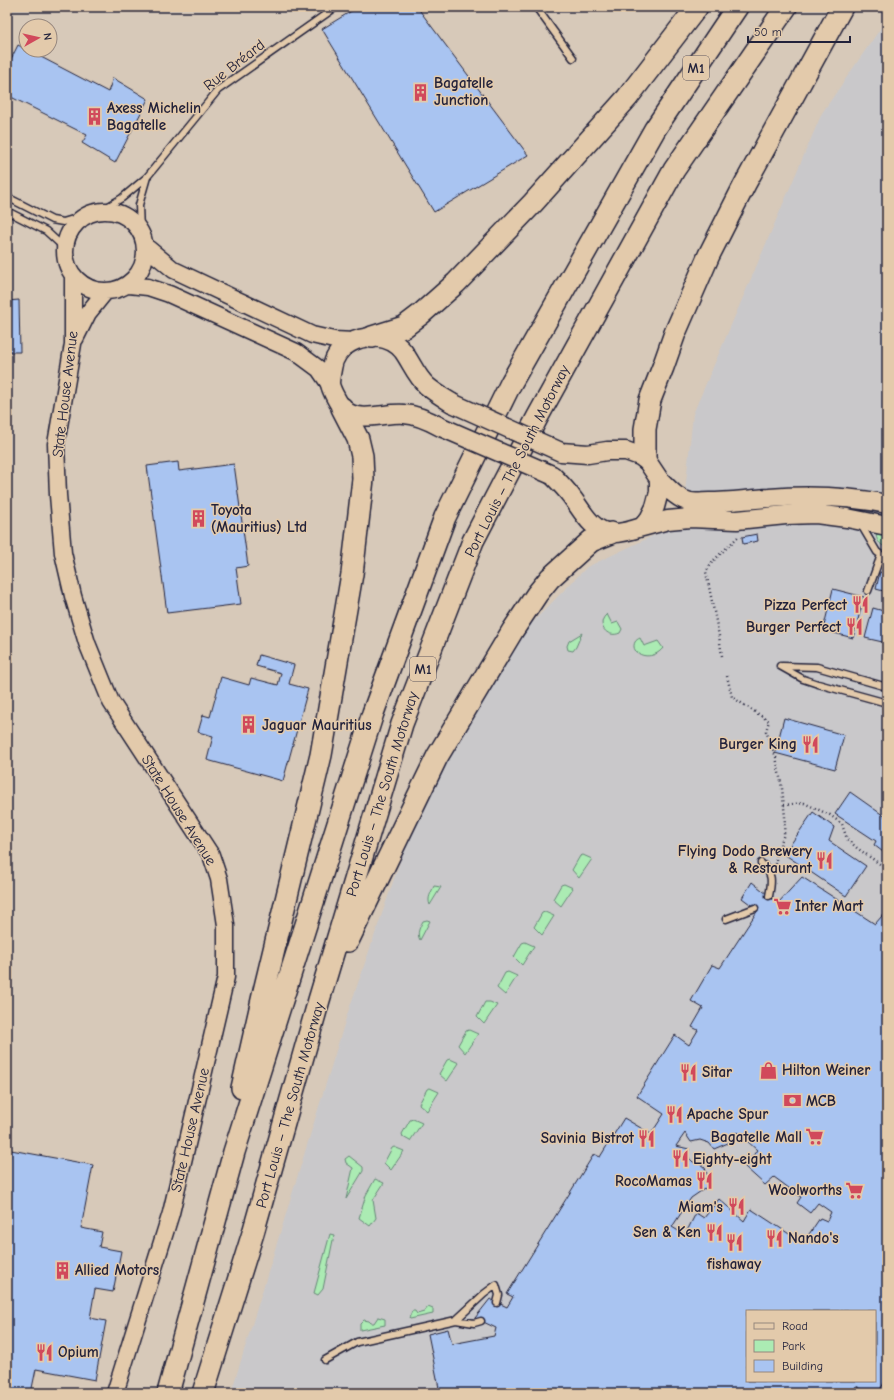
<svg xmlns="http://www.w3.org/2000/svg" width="894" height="1400" font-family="'Comic Neue',sans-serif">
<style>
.built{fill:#c9c8ca;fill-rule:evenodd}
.green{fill:#abebb3;stroke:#668677}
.building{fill:#a9c4f1;stroke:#22223b;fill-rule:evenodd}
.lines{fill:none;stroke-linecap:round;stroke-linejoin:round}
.service-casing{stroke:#22223b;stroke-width:9}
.tertiary-casing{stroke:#22223b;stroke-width:19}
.secondary-casing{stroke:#22223b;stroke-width:21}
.trunk-casing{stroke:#22223b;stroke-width:24}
.path{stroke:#22223b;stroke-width:2.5;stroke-dasharray:1 3;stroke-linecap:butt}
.service{stroke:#e3caab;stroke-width:6}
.tertiary{stroke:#e3caab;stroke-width:16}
.secondary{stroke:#e3caab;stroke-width:18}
.trunk{stroke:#e3caab;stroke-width:21}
.secondary-bridge-casing{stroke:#22223b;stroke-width:21;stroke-linecap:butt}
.secondary-bridge{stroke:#e3caab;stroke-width:18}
.labels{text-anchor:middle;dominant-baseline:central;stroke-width:3;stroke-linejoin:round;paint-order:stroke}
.shield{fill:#e3caab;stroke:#5c545d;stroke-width:1}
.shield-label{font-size:14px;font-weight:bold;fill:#22223b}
.street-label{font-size:15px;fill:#22223b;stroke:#e3caab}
.poi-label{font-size:15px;font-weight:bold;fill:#22223b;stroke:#e3caab;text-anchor:start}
</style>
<rect width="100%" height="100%" fill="#d7c9b9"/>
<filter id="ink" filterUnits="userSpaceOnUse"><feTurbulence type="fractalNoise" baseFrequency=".025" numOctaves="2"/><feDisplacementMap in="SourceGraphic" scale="8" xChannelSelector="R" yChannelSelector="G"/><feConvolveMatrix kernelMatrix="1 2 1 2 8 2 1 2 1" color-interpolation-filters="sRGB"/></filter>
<g filter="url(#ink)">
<path class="built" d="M 887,19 L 887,1393 L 231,1393 L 347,1015 L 423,795 L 514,641 L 587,567 L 682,522 L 693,414 L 822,113 ZM 747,1311 L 875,1311 L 875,1381 L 747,1381 Z"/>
<path class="green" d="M 880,532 L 887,532 L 887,548 C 881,545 877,542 876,535 Z
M 607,614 L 612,624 L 618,622 L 622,629 L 620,633 C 607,639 595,624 607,614 Z
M 582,633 L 576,647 L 573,651 L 568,650 L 567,646 L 569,641 Z
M 640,638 L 644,646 L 658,641 L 663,648 C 651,663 629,654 635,642 C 636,640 638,639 640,638 Z
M 583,855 L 592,859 L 579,878 L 572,870 L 580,856 Z
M 564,884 L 573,888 L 561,906 L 553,899 L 561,885 Z
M 434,886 L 441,887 L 430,905 C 427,898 431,893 434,886 Z
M 545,912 L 554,916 L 542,935 L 534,927 L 542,913 Z
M 427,920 L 430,921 L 420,940 C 416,933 420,927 423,921 Z
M 525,942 L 534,946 L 522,965 L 514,957 L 522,943 Z
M 508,972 L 517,976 L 505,995 L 497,988 L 505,973 Z
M 485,1002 L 490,1002 L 497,1005 L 484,1024 L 477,1017 Z
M 469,1030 L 478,1034 L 465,1053 L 458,1045 L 466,1031 Z
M 450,1059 L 459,1063 L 447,1081 L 439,1074 L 447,1060 Z
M 430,1088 L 439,1092 L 427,1111 L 419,1104 L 427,1089 Z
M 413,1119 L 422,1123 L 410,1141 L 403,1137 L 402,1134 L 410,1120 Z
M 394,1147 L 404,1151 L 391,1170 L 384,1163 L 392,1148 Z
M 349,1156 L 363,1167 L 363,1171 L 346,1199 L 353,1168 L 346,1163 L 345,1159 Z
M 375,1179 L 384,1183 L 373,1200 L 376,1218 L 370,1226 L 359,1218 L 366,1195 Z
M 330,1234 L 334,1235 L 323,1289 L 318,1295 L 314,1293 Z
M 428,1307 L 433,1309 L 433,1314 L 410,1319 L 409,1318 L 412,1311 L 415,1311 L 417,1314 L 424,1312 Z
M 378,1317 L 385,1319 L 385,1325 L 360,1330 L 360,1324 L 364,1320 L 369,1321 L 371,1323 L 374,1323 Z"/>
<path class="building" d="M 358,7 L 417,7 L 528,155 L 434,212 L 322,29 Z
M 18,45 L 108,92 L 113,78 L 148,99 L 115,163 L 82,143 L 87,135 L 7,95 L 7,67 Z
M 19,300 L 20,352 L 7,352 L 7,301 Z
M 178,462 L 179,471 L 234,464 L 248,566 L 236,568 L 241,604 L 167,613 L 147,466 Z
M 757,534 L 758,541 L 743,544 L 742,537 Z
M 880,572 L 887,574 L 887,592 L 876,589 Z
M 833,589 L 864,597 L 853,638 L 823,630 Z
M 873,608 L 887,612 L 887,643 L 865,638 Z
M 259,655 L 294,665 L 289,684 L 308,689 L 283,781 L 207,760 L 213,736 L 198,732 L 203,715 L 210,717 L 221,677 L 249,685 L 251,678 L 278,685 L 281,673 L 256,666 Z
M 784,718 L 844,735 L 835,769 L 775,753 Z
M 850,792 L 887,818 L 887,855 L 874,845 L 876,841 L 835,814 Z
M 813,812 L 834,827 L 829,841 L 866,866 L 846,896 L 784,854 Z
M 802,877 L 875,924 L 882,916 L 887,919 L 887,1378 L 878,1393 L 869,1393 L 856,1386 L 852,1393 L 440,1393 L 428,1334 L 448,1329 L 452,1344 L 494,1336 L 496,1328 L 475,1318 L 490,1299 L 507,1307 L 513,1297 L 507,1294 L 594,1154 L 600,1157 L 624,1118 L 651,1134 L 664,1114 L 637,1096 L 675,1035 L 689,1045 L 698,1030 L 692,1027 L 703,1008 L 691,1001 L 712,965 L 720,968 L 758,910 L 742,898 L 752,882 L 778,903 ZM 737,1132 L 757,1150 L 745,1167 L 765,1185 L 774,1177 L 801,1197 L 797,1203 L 810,1213 L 818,1203 L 831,1212 L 827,1221 L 820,1218 L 803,1243 L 751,1209 L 744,1221 L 719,1199 L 704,1218 L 696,1213 L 685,1235 L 672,1227 L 691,1198 L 707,1187 L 708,1177 L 705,1168 L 699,1163 L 693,1162 L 689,1158 L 688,1155 L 689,1149 L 676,1146 L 685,1133 L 691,1142 L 700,1140 L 709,1143 L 714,1149 L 728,1143 ZM 747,1311 L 875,1311 L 875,1381 L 747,1381 Z
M 11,1150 L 93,1165 L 81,1228 L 102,1232 L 99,1247 L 121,1251 L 113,1292 L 95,1289 L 90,1318 L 106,1321 L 95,1380 L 36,1369 L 31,1393 L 7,1393 L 7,1174 Z"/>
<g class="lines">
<defs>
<path id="service" d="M 536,7 L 573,58
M 7,197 L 52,220 L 63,222 L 83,216
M 7,211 L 46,231 L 59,243 L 66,255
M 100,211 L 122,198 L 147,177 L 218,90 L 336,7
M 140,231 L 139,205 L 147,177
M 861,525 L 877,552 L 887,559
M 868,591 L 881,555
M 780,666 L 803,679 L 818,684 L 887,703
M 782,666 L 817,667 L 887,687
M 761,863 C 773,873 772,881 769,896
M 726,919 L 755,908
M 456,1320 L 484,1294 L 496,1285 L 499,1295 L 497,1303
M 325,1360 L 357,1342 L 456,1320 L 474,1323 L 481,1321"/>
<path id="tertiary" d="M65 251a40 40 0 1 1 80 0a40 40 0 1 1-80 0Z
M 145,246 L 174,270 L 312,335 L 334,340 L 354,341
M 73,277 L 73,344 L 56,444 L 58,495 L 63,553 L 73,596 L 87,643 L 111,702 L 211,855 L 219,879 L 226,925 L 226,977 L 171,1213 L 115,1393
M 129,285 L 148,287 L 169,294 L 296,352 L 319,369 L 330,385
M 75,339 L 88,313 L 105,292"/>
<path id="secondary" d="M 441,427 C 430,421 418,415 404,414 C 385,412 359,424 343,409 C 339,405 331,390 330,384 C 330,380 331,374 332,369 C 333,358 340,348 350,343 C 366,334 390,335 403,351 C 411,362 416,376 427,386 C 434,392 444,398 452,403
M 552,475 C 558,481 565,488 571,496 C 582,510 591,531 611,533 C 621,534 633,530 642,527 L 649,519 L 655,507 L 659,492 L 659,479 L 645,458 L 626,451 L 607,451 L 588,454 L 561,452
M 659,479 C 668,488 677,499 690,502 C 696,503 703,502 709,502 C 729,502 749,499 769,498 C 810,495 847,496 887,504
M 642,527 L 668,520 L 690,518 L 737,520 L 786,515 L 816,514 L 847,518 L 887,526"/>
<path id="trunk" d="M 372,337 L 404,327 L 421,314 L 456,283 L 533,203 L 627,98 L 697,7
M 645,458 L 645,429 L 650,400 L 663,367 L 675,333 L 709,255 L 745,184 L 842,7
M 348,941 L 437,757 L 513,630 L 537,594 L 550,578 L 591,541 L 611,533
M 242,1088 L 264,991 L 321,755 L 352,574 L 363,479 L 362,456 L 358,439 L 342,408
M 168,1393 L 234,1152 L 373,713 L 445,517 L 511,383 L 655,129 L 737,7
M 203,1393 L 253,1233 L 319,1000 L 402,724 L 473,541 L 537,418 L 674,170 L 786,7"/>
</defs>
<use href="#service" class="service-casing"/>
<use href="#tertiary" class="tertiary-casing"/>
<use href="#secondary" class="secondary-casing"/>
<use href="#trunk" class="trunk-casing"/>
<path class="path" d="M 722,656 L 719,636 L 706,572 L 713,561 L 739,536
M 727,676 L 732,697 L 769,721 L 766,731 L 776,757 L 782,788 L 785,817 L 784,834 L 776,857 L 776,864
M 784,805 L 804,803 L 830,815 L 842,824 L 847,839 L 857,848 L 887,869
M 882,916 L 887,909"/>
<use href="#service" class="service"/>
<use href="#tertiary" class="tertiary"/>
<use href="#secondary" class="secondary"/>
<use href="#trunk" class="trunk"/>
<defs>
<path id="secondary-bridge" d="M 452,403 L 561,452
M 441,427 L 552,475"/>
</defs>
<use href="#secondary-bridge" class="secondary-bridge-casing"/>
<use href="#secondary-bridge" class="secondary-bridge"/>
</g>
</g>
<defs>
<symbol id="building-bare" viewBox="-9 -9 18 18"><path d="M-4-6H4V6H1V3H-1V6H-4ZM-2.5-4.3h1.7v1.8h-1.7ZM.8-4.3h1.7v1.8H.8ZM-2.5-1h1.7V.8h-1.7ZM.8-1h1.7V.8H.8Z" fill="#d1495b" stroke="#e3caab" stroke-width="2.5" paint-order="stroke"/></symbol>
<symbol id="restaurant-bare" viewBox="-9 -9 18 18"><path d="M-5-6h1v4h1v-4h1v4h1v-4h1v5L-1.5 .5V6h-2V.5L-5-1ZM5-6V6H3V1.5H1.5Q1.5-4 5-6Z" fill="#d1495b" stroke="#e3caab" stroke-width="2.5" paint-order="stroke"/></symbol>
<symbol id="supermarket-bare" viewBox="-9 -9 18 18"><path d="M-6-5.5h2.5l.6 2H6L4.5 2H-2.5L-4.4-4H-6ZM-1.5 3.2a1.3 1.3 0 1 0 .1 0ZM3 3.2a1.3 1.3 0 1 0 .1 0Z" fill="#d1495b" stroke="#e3caab" stroke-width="2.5" paint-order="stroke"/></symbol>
<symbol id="shop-bare" viewBox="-9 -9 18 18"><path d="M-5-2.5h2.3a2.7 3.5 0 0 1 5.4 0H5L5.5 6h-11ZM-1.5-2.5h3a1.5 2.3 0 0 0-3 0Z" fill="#d1495b" stroke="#e3caab" stroke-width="2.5" paint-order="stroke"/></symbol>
<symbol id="bank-bare" viewBox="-9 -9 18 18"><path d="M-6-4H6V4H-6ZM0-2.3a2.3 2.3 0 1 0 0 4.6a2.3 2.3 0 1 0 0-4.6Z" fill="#d1495b" stroke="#e3caab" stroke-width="2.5" paint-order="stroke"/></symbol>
</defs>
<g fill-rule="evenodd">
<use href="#building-bare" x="408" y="80" width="25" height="25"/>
<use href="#building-bare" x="82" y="104" width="25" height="25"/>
<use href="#building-bare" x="186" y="506" width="25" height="25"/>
<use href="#restaurant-bare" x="848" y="592" width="25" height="25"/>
<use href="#restaurant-bare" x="842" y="614" width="25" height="25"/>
<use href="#building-bare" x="236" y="712" width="25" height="25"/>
<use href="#restaurant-bare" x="798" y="732" width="25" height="25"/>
<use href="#restaurant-bare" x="812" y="848" width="25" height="25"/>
<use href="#supermarket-bare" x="770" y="894" width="25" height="25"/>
<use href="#shop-bare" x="756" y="1058" width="25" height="25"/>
<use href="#restaurant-bare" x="676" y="1060" width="25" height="25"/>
<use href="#bank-bare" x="780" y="1088" width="25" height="25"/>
<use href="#restaurant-bare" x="662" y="1102" width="25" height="25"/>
<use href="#supermarket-bare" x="802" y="1124" width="25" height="25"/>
<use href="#restaurant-bare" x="634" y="1126" width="25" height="25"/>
<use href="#restaurant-bare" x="668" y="1146" width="25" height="25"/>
<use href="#restaurant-bare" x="692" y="1168" width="25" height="25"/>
<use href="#supermarket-bare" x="842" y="1178" width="25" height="25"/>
<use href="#restaurant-bare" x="724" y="1194" width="25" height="25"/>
<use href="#restaurant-bare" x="702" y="1220" width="25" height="25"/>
<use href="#restaurant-bare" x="762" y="1226" width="25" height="25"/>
<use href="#restaurant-bare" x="722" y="1230" width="25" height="25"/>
<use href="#building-bare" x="50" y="1258" width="25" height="25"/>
<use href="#restaurant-bare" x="32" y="1340" width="25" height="25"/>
</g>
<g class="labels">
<g class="shield">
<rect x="683" y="56" width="26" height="24" rx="3"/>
<rect x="410" y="657" width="26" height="24" rx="3"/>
</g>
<g class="shield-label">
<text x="696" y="68">M1</text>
<text x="423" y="669">M1</text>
</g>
<g class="street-label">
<text transform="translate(234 65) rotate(-38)">Rue Bréard</text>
<text transform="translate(65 394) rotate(-83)">State House Avenue</text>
<text transform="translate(517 461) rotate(-63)">Port Louis – The South Motorway</text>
<text transform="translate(382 794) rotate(-73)">Port Louis – The South Motorway</text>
<text transform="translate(179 810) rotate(58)">State House Avenue</text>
<text transform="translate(290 1105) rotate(-74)">Port Louis – The South Motorway</text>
<text transform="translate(190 1130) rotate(-77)">State House Avenue</text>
</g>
<g class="poi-label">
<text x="434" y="83">Bagatelle<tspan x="434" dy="17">Junction</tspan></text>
<text x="107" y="108">Axess Michelin<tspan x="107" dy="17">Bagatelle</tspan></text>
<text x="211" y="510">Toyota<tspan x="211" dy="17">(Mauritius) Ltd</tspan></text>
<text x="847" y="605" text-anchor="end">Pizza Perfect</text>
<text x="841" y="627" text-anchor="end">Burger Perfect</text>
<text x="262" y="725">Jaguar Mauritius</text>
<text x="797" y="744" text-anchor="end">Burger King</text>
<text x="812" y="851" text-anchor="end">Flying Dodo Brewery<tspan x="812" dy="17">&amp; Restaurant</tspan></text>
<text x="795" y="906">Inter Mart</text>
<text x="782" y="1070">Hilton Weiner</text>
<text x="702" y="1072">Sitar</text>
<text x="806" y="1101">MCB</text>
<text x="687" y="1114">Apache Spur</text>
<text x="802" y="1137" text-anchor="end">Bagatelle Mall</text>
<text x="634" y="1138" text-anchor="end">Savinia Bistrot</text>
<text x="693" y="1159">Eighty-eight</text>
<text x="692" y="1181" text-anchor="end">RocoMamas</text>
<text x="842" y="1190" text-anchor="end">Woolworths</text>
<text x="723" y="1207" text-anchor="end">Miam's</text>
<text x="701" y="1232" text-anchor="end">Sen &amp; Ken</text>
<text x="788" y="1238">Nando's</text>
<text x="734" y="1264" text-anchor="middle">fishaway</text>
<text x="75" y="1270">Allied Motors</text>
<text x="58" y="1352">Opium</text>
</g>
</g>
<rect width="894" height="1400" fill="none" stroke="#e3caab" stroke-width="24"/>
<rect x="12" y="12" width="870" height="1376" fill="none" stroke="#22223b" stroke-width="1.5" filter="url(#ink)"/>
<rect x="746" y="1310" width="130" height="72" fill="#e3caab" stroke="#96877e"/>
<rect x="754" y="1323" width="20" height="6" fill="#e3caab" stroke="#96877e"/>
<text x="782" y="1330" font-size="12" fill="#22223b">Road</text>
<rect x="754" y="1340" width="20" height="12" fill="#abebb3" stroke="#96877e"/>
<text x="782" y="1350" font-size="12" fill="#22223b">Park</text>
<rect x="754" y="1360" width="20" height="12" fill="#a9c4f1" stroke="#96877e"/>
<text x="782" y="1370" font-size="12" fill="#22223b">Building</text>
<g transform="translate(38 38) rotate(82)"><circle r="19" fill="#e3caab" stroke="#96877e"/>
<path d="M0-3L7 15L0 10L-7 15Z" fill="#d1495b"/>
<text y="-6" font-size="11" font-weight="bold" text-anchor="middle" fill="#22223b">N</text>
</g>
<path d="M748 36v6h102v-6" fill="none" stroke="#22223b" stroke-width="2"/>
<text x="754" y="36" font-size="12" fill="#22223b" stroke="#e3caab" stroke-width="3" paint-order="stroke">50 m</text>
</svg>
